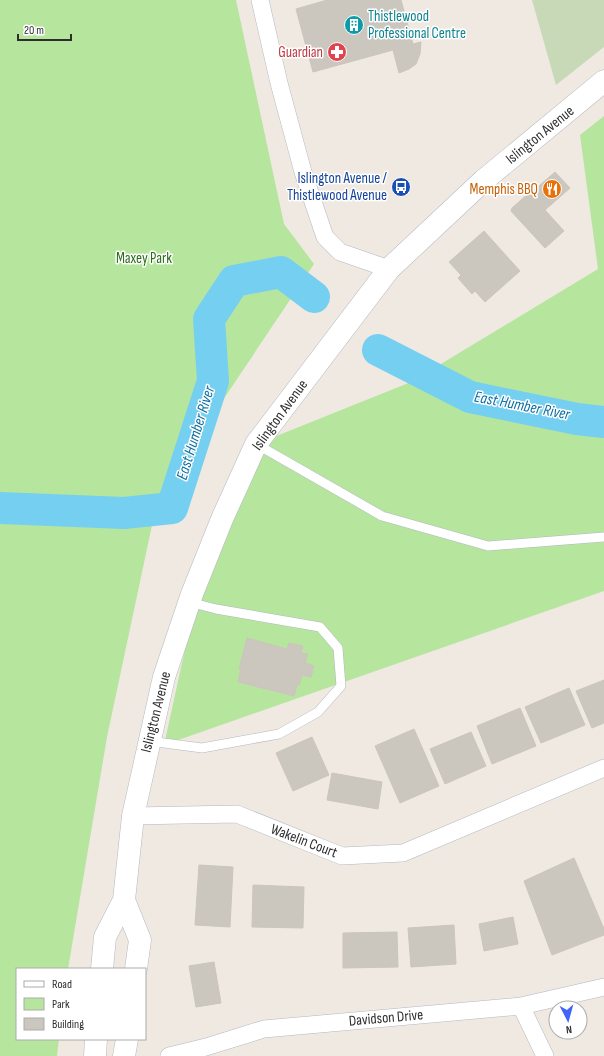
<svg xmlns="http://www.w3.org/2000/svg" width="604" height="1056" font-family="'Sofia Sans Condensed',sans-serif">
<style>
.green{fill:#b6e59e}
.cemetery{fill:#c8d9b8}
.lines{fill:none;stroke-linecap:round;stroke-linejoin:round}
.river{stroke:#75cff0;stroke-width:32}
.building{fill:#cbc7bf;stroke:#cbc5ba}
.service-casing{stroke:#b4b7c1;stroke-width:10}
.minor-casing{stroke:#b4b7c1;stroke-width:18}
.secondary-casing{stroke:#b4b7c1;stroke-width:23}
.service{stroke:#fff;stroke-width:9}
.minor{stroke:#fff;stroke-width:17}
.secondary{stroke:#fff;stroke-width:22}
.labels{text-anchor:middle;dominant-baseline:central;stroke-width:3;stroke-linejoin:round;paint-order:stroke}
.culture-label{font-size:15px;fill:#0d838f;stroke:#fff;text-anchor:start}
.health-label{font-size:15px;fill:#be3a42;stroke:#fff;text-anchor:end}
.street-label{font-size:15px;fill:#2e2e2e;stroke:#fff}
.transit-label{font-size:15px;fill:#164399;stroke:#fff;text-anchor:end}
.food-label{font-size:15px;fill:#c56008;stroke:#fff;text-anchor:end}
.park-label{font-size:15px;fill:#2c6e1b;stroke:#fff}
.water-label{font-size:16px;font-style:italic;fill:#0d6fa3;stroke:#fff}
</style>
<rect width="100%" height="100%" fill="#efe9e1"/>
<path class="green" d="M 0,0 L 236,0 L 284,224 L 314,264 L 158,497 L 107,737 L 68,969 L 17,969 L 17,1039 L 59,1039 L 57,1056 L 0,1056 Z
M 604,116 L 604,591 L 164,745 L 189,631 L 264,441 L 411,382 L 598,269 L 580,135 Z"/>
<path class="cemetery" d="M 532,0 L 604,0 L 604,47 L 556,85 Z"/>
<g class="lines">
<path class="river" d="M 378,350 L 470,397 L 577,419 L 604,422
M 0,508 L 124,513 L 172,508 L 213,381 L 209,319 L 234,281 L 281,272 L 314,297"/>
</g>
<path class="building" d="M 327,0 L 401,0 L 413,44 L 421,42 L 420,54 L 416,64 L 409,69 L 399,73 L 393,50 L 313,72 L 296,9 Z
M 555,172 L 570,188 L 545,210 L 564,231 L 545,248 L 511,211 L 512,208 L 530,192 L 531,193 Z
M 484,231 L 520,271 L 485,302 L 475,291 L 472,294 L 458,278 L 461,275 L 449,262 Z
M 247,638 L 287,649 L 289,643 L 303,646 L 301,653 L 308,654 L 305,663 L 314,666 L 311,677 L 302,675 L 299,685 L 297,685 L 294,696 L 238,682 L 241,669 L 239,669 Z
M 604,680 L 604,723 L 592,728 L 576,691 Z
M 569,688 L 585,725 L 541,743 L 525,707 Z
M 520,708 L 536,746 L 492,764 L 477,726 Z
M 414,729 L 439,786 L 400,803 L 375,746 Z
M 471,732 L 486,766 L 445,784 L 430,749 Z
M 312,737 L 329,775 L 293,791 L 276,753 Z
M 332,773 L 382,782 L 378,809 L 327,800 Z
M 574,858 L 604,929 L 604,935 L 552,955 L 524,881 Z
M 199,865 L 233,867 L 230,927 L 195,925 Z
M 253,885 L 304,887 L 303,928 L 252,927 Z
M 513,917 L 518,944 L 484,951 L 479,924 Z
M 454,925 L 456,964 L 411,967 L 408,928 Z
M 397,932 L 398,967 L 343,968 L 343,933 Z
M 214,962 L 221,1003 L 196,1007 L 189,966 Z"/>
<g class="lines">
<defs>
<path id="service" d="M 256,444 L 382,516 L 488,546 L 604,537
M 149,741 L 202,748 L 279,734 L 318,712 L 341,686 L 338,648 L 320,627 L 216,609 L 189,602"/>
<path id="minor" d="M 260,0 L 279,83 L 303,172 L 325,237 L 340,252 L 389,269
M 133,816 L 237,814 L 342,856 L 403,853 L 604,768
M 521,1006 L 545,1056
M 169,1056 L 206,1047 L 264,1029 L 521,1006 L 604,987"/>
<path id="secondary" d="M 124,900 L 140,940 L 136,969
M 102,969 L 105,937 L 124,900 L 133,816 L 164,677 L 192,594 L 222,519 L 256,444 L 389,269 L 484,180 L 604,81
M 95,1056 L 96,1039
M 124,1056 L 127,1039"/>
</defs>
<use href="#service" class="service-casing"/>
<use href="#minor" class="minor-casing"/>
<use href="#secondary" class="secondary-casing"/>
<use href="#service" class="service"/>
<use href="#minor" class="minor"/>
<use href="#secondary" class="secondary"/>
</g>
<defs>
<symbol id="building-disc" viewBox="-11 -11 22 22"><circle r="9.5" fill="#0f9aa8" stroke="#fff"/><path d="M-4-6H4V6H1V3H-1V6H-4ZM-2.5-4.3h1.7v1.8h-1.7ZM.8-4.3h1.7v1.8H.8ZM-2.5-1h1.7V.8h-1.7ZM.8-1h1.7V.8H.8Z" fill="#fff"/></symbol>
<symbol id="pharmacy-disc" viewBox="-11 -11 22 22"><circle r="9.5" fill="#e0444e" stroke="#fff"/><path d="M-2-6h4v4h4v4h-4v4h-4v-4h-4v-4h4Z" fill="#fff"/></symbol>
<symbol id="bus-disc" viewBox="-11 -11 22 22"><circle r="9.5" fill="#1a4fb4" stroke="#fff"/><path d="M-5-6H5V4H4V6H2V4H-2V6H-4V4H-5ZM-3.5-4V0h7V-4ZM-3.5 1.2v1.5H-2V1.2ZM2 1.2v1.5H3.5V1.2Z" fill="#fff"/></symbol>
<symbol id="restaurant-disc" viewBox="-11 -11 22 22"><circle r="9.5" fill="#e8710a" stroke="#fff"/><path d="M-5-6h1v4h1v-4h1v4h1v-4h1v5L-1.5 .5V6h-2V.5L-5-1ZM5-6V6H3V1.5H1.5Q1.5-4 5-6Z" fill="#fff"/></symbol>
</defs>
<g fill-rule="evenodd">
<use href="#building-disc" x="343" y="14" width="22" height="22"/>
<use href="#pharmacy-disc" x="326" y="41" width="22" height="22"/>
<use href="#bus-disc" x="390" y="176" width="22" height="22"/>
<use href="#restaurant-disc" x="541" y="178" width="22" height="22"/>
</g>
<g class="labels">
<g class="culture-label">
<text x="368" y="16">Thistlewood<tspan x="368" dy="17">Professional Centre</tspan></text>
</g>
<g class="health-label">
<text x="323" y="52">Guardian</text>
</g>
<g class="street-label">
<text transform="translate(540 135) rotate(-39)">Islington Avenue</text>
<text transform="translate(280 415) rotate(-54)">Islington Avenue</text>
<text transform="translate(156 712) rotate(-76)">Islington Avenue</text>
<text transform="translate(304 841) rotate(21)">Wakelin Court</text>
<text transform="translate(386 1018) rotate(-5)">Davidson Drive</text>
</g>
<g class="transit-label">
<text x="387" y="178">Islington Avenue /<tspan x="387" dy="17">Thistlewood Avenue</tspan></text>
</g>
<g class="food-label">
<text x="538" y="189">Memphis BBQ</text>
</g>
<g class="park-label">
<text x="144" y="258">Maxey Park</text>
</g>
<g class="water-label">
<text transform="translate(522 406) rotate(11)">East Humber River</text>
<text transform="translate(196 433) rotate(-73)">East Humber River</text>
</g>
</g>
<rect x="16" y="968" width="130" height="72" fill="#ffffff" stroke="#ababab"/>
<rect x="24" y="981" width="20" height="6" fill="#ffffff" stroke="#ababab"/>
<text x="52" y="988" font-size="12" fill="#2e2e2e">Road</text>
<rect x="24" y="998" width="20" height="12" fill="#b6e59e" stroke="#ababab"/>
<text x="52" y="1008" font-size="12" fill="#2e2e2e">Park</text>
<rect x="24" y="1018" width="20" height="12" fill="#cbc7bf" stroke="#ababab"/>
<text x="52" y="1028" font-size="12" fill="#2e2e2e">Building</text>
<g transform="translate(568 1020) rotate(174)"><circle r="19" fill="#ffffff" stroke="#ababab"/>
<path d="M0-3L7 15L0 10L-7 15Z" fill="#4264fb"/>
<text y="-6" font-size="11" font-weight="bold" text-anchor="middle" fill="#2e2e2e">N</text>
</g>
<path d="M18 34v6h53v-6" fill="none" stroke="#2e2e2e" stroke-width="2"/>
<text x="24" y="34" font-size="12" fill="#2e2e2e" stroke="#ffffff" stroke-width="3" paint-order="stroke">20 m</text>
</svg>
